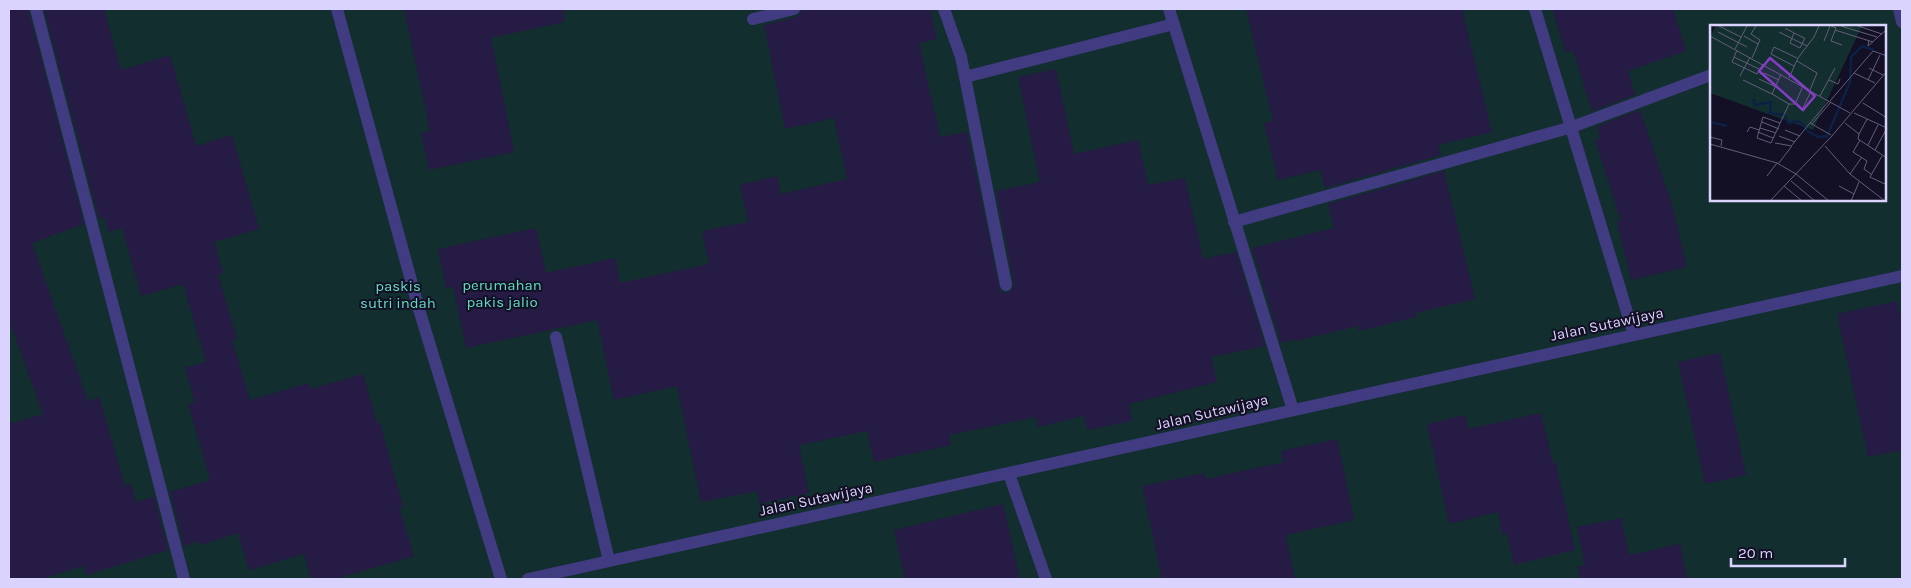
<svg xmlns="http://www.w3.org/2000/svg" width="1911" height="588" font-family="Karla,sans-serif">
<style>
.green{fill:#122e2e;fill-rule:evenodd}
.building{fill:#251b45}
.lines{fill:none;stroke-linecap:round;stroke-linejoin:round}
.minor{stroke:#413b82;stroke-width:12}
.labels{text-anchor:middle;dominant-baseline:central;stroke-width:4;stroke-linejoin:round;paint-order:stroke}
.park-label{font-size:15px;fill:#60ddc2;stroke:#130f24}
.street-label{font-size:15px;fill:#dad3fe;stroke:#130f24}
.inset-river{fill:none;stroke:#0d2045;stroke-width:2.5}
.inset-road{fill:none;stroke:#635d7b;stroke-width:1}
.view{fill:#843dc5;fill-opacity:0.15;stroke:#843dc5;stroke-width:2.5}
.inset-edge{fill:none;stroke:#dad3fe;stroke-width:2.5}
</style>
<rect width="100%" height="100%" fill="#130f24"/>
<path class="green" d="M 9,9 L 1902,9 L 1902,579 L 9,579 ZM 1711,26 L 1885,26 L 1885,200 L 1711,200 Z"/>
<path class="building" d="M 9,9 L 28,9 L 84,224 L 32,243 L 88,401 L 99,397 L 125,486 L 131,484 L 136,502 L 154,497 L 168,550 L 86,575 L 83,566 L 41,579 L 9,579 L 9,424 L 43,414 L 9,320 Z
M 44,9 L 104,9 L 121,70 L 170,55 L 196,146 L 232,135 L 259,229 L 214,242 L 223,273 L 218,274 L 237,339 L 232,340 L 250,400 L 309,383 L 311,389 L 363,374 L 377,423 L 380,423 L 403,506 L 399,507 L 414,556 L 335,579 L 311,579 L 304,554 L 249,570 L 238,533 L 200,545 L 199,541 L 184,546 L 170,492 L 210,480 L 188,404 L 195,402 L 185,368 L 206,362 L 183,284 L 141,296 L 122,228 L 109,232 L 104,217 L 99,219 Z
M 404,9 L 563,9 L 564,22 L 491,38 L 514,152 L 429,170 L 421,133 L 430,131 Z
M 802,9 L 930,9 L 937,39 L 919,43 L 940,137 L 967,132 L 1000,291 L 1004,293 L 1011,291 L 1014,284 L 996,191 L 1040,182 L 1018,77 L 1056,69 L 1074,154 L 1138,140 L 1148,185 L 1185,178 L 1203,259 L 1236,252 L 1265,346 L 1211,357 L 1217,382 L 1129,404 L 1132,421 L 1087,430 L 1084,416 L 1038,427 L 1036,417 L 949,435 L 951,445 L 874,462 L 867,431 L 799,445 L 809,493 L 760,504 L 757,491 L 701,502 L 677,386 L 614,400 L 597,320 L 466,348 L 453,287 L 446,288 L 438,249 L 536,228 L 546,273 L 615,258 L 620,283 L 709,264 L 702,231 L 748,222 L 740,185 L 777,176 L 781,194 L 847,179 L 834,118 L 785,129 L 764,25 L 796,17 L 800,14 Z
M 1246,9 L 1462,9 L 1492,132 L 1438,145 L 1441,155 L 1325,188 L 1320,170 L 1278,180 L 1264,123 L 1273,121 Z
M 1552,9 L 1673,9 L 1686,51 L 1628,71 L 1635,95 L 1592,111 L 1573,50 L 1566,53 Z
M 1640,110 L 1672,205 L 1687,267 L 1631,280 L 1617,222 L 1621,221 L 1595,140 L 1600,138 L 1597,126 Z
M 1444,171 L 1475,299 L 1415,313 L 1416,317 L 1359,331 L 1358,326 L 1296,341 L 1296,339 L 1281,343 L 1252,248 L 1334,228 L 1328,204 Z
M 1897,301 L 1902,327 L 1902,450 L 1868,457 L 1837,314 Z
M 1720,353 L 1746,475 L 1705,484 L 1678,362 Z
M 1541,413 L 1553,463 L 1556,463 L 1575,550 L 1514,565 L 1507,533 L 1502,535 L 1498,512 L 1449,524 L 1427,424 L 1465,415 L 1468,429 Z
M 1337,439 L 1354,520 L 1286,535 L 1295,579 L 1162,579 L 1142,486 L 1204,473 L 1206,479 L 1284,462 L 1281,451 Z
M 1003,504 L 1020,579 L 905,579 L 894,530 Z
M 1621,518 L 1629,555 L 1680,544 L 1687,579 L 1580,579 L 1578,566 L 1585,565 L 1577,527 Z"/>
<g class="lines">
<path class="minor" d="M 36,9 L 184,579
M 337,9 L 418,306 L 501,579
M 944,9 L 961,57 L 965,77 L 1174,24
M 1169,9 L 1293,410
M 1535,9 L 1634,335
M 1899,9 L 1902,22
M 753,19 L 794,9
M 965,77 L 1006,285
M 1234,222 L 1572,127 L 1711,75
M 556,337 L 609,561
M 1009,474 L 1046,579
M 528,579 L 1902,276"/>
</g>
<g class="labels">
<g class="park-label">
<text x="502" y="285">perumahan<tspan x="502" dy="17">pakis jalio</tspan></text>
<text x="398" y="286">paskis<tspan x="398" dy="17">sutri indah</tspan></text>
</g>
<g class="street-label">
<text transform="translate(1607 324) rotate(-12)">Jalan Sutawijaya</text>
<text transform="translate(1212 412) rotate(-13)">Jalan Sutawijaya</text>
<text transform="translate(816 499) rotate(-12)">Jalan Sutawijaya</text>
</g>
</g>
<g transform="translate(1710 25)">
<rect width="176" height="176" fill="#130f24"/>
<path d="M 6,1 L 152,1 L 103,105 L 0,68 L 0,11 Z" fill="#122e2e"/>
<path class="inset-river" d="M 43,74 L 45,80 L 61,77 L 60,88 L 74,90 L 79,98 L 89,96 L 99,107 L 108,112 L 117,111 L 140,57 L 141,32 L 152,21 L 164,25M 0,97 L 17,101"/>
<path class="inset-road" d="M 9,1 L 31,12M 121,1 L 126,3 L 121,16 L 132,20M 131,1 L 167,12M 148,1 L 172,9M 75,4 L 77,4 L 84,8 L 94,13 L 95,13 L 90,23 L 80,18 L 84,8M 125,5 L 163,17M 8,7 L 37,22M 69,7 L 97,21M 0,11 L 140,88M 34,11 L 48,19M 159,15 L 158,21 L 176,5M 114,16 L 120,1M 25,24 L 37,1M 27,25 L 22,37 L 47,49 L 53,39M 24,32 L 49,44M 42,33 L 50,15 L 41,9 L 46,1M 87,36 L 107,48 L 100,65M 84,41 L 61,29 L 64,22 L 87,33M 159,43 L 173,50M 54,48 L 69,55M 144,48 L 165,58M 30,51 L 40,32M 79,53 L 88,33 L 104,12 L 109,1M 49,54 L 66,62M 33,55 L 62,69 L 71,49M 119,55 L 128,59 L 130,54M 158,55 L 170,30M 62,69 L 79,79M 110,71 L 125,43M 119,76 L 100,98 L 121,110M 120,76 L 163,26 L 177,31M 153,78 L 177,93M 88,82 L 92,85 L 101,66M 144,88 L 177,103M 52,97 L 69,104M 70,98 L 53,92 L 47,113 L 61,118 L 79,79 L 85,79 L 93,61M 135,98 L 149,109 L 148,114 L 177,133M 102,99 L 121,77M 50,103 L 66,108M 75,105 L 90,111M 37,107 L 40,102 L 49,105M 48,107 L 63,113M 149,109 L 157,94M 69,111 L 85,117M 0,112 L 12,115 L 11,121M 150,115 L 143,127 L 157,136 L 154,144 L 161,149M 65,118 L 82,121 L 68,139M 0,119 L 67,138 L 86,149 L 119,176M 82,120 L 100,98M 158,120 L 168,100M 115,121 L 140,149 L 175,176M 165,125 L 177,103M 172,131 L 160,152 L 177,160M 140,149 L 152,132M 57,151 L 67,138M 81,156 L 105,176M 74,161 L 92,176M 129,161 L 144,169M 60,176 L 121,112 L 177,46M 141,176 L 149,157"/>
<path class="view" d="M 60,33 L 105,71 L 93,85 L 49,46 Z"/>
<rect width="176" height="176" class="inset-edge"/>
</g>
<rect width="1911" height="588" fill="none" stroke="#dad3fe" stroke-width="20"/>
<path d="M1731 558v8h114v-8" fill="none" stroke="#dad3fe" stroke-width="2.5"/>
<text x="1738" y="558" font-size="15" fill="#dad3fe" stroke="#130f24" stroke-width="4" paint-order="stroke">20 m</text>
</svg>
